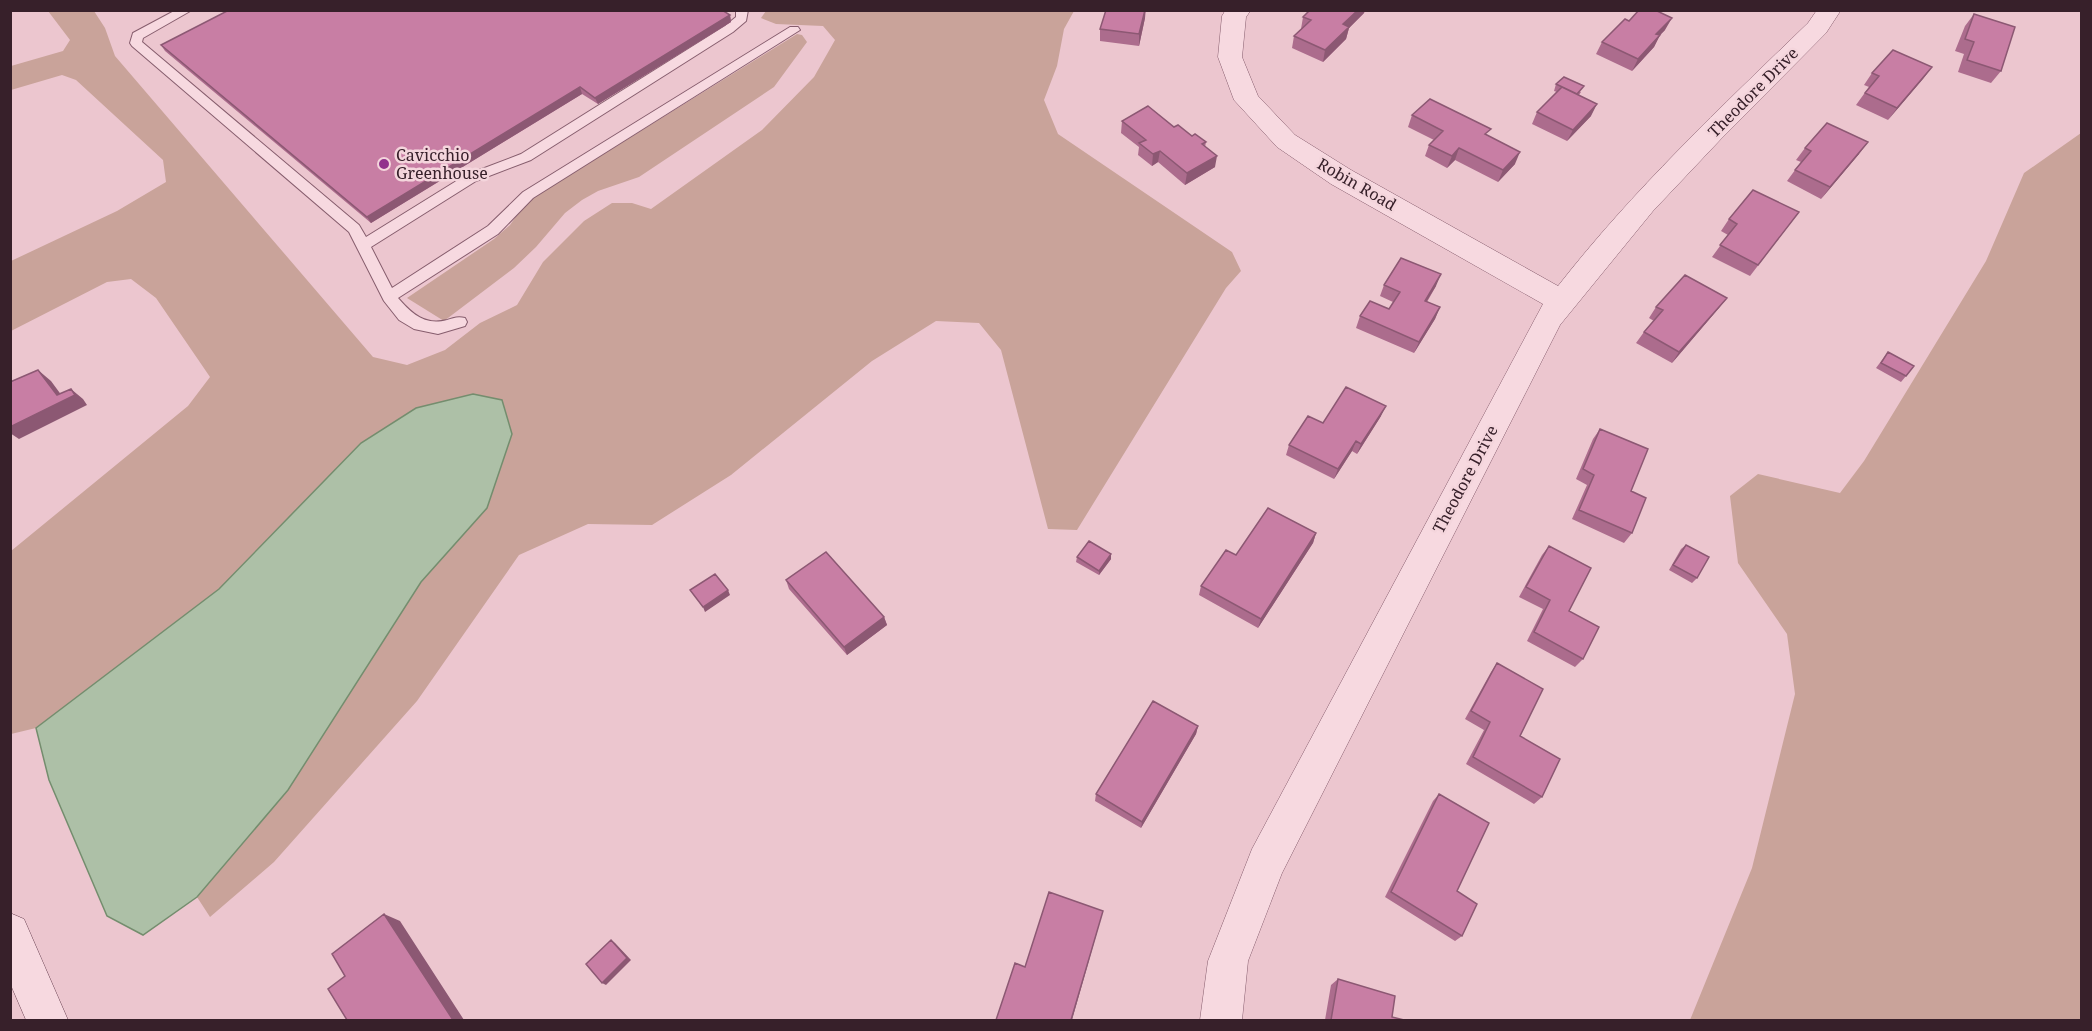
<svg xmlns="http://www.w3.org/2000/svg" width="2092" height="1031" font-family="'Noto Serif',serif">
<style>
.green{fill:#c9a39a}
.water{fill:#adc0a7;stroke:#748d6e;stroke-width:1.5}
.lines{fill:none;stroke-linecap:round;stroke-linejoin:round}
.lane-casing{stroke:#865d6d;stroke-width:2}
.street-casing{stroke:#865d6d;stroke-width:1}
.secondary-casing{stroke:#684051;stroke-width:1}
.lane{fill:#f7d9e0;fill-rule:evenodd}
.street{fill:#f7d9e0;fill-rule:evenodd}
.secondary{fill:#f7d9e0;fill-rule:evenodd}
.wall{fill:#ac6c8d}
.shaded-wall{fill:#8c5873}
.building{fill:#c87ea4;stroke:#8c5873;stroke-width:1.5}
.poi-dot{fill:#92308c;stroke:#f4d5dc;stroke-width:2}
.labels{text-anchor:middle;dominant-baseline:central;stroke-width:5;stroke-linejoin:round;paint-order:stroke}
.street-label{font-size:16px;fill:#37202a;stroke:#f4d5dc}
.poi-label{font-size:16px;fill:#37202a;stroke:#f4d5dc;text-anchor:start}
</style>
<rect width="100%" height="100%" fill="#ecc6cf"/>
<path class="green" d="M 48,11 L 94,11 L 105,28 L 115,56 L 373,357 L 407,365 L 445,350 L 480,323 L 517,305 L 543,262 L 584,221 L 612,203 L 632,203 L 651,209 L 762,130 L 814,77 L 835,40 L 823,26 L 776,24 L 761,18 L 766,11 L 1074,11 L 1064,29 L 1057,66 L 1044,100 L 1058,134 L 1232,252 L 1241,271 L 1226,288 L 1077,530 L 1048,529 L 1001,350 L 979,323 L 936,321 L 872,361 L 731,475 L 652,525 L 588,524 L 519,555 L 417,701 L 274,862 L 210,917 L 197,897 L 288,790 L 421,582 L 487,508 L 512,434 L 502,400 L 473,394 L 416,408 L 361,443 L 219,589 L 36,728 L 11,734 L 11,551 L 188,406 L 210,377 L 156,298 L 131,279 L 107,282 L 11,331 L 11,261 L 117,211 L 166,182 L 163,160 L 76,80 L 62,75 L 11,90 L 11,66 L 63,51 L 70,40 Z
M 797,34 L 802,35 L 807,42 L 774,87 L 639,177 L 598,191 L 582,200 L 565,213 L 536,247 L 514,268 L 444,321 L 407,298 L 494,239 L 510,225 L 526,202 Z
M 2081,133 L 2081,1020 L 1690,1020 L 1752,868 L 1795,694 L 1787,634 L 1738,563 L 1730,496 L 1758,474 L 1840,493 L 1864,461 L 1986,261 L 2024,173 Z"/>
<path class="water" d="M 473,394 L 502,400 L 512,434 L 487,508 L 421,582 L 288,790 L 197,897 L 143,935 L 107,916 L 49,780 L 36,728 L 219,589 L 361,443 L 416,408 Z"/>
<g class="lines">
<defs>
<path id="lane" d="M 176,10 L 192,10 L 143,38 L 142,42 L 359,225 L 366,237 L 466,175 L 521,154 L 725,26 L 736,17 L 736,10 L 748,10 L 746,21 L 733,32 L 531,160 L 476,181 L 371,247 L 392,288 L 488,226 L 523,192 L 790,27 L 798,27 L 800,30 L 533,198 L 498,234 L 398,298 C 412,314 425,326 447,320 C 453,318 458,316 465,318 L 467,322 L 465,326 L 438,334 L 414,329 L 399,320 L 384,301 L 349,232 L 132,46 L 130,43 L 133,33 Z"/>
<path id="street" d="M 1251,10 L 1246,17 L 1242,57 L 1258,96 L 1295,135 L 1351,170 L 1558,286 C 1633,190 1721,107 1808,23 L 1817,10 L 1841,10 L 1826,33 L 1721,139 L 1653,211 L 1560,325 L 1282,873 L 1248,961 L 1242,1020 L 1200,1020 L 1208,961 L 1252,849 L 1543,304 L 1331,184 L 1277,147 L 1234,100 L 1218,57 L 1222,16 L 1225,11 Z"/>
<path id="secondary" d="M 10,913 L 24,919 L 68,1020 L 26,1020 L 10,983 Z"/>
</defs>
<use href="#lane" class="lane-casing"/>
<use href="#street" class="street-casing"/>
<use href="#secondary" class="secondary-casing"/>
<use href="#lane" class="lane"/>
<use href="#street" class="street"/>
<use href="#secondary" class="secondary"/>
</g>
<path class="wall" d="M 1106,10 L 1146,10 L 1145,18 L 1139,46 L 1100,41 L 1100,29 Z
M 1310,10 L 1365,10 L 1364,13 L 1349,28 L 1346,39 L 1323,62 L 1292,48 L 1294,36 L 1301,29 L 1303,17 Z
M 1974,14 L 2001,71 L 1991,83 L 1958,72 L 1964,54 L 1955,51 L 1965,26 Z
M 730,15 L 731,22 L 598,104 L 582,94 L 371,223 L 165,51 L 161,45 Z
M 1629,21 L 1665,30 L 1660,35 L 1654,47 L 1632,71 L 1596,54 L 1602,42 Z
M 1932,67 L 1888,120 L 1856,105 L 1869,87 L 1864,85 L 1872,73 Z
M 1556,84 L 1581,92 L 1579,95 L 1591,116 L 1567,141 L 1532,124 L 1537,112 L 1557,92 L 1554,91 Z
M 1412,115 L 1488,136 L 1515,164 L 1498,182 L 1455,160 L 1447,168 L 1425,156 L 1429,145 L 1434,140 L 1408,127 Z
M 1122,121 L 1174,127 L 1192,136 L 1206,142 L 1205,147 L 1215,167 L 1185,185 L 1158,162 L 1152,166 L 1138,155 L 1139,147 L 1121,133 Z
M 1805,148 L 1859,154 L 1821,199 L 1787,181 L 1801,162 L 1796,160 Z
M 1799,212 L 1750,276 L 1712,257 L 1728,235 L 1721,231 L 1729,219 Z
M 1384,285 L 1436,286 L 1427,302 L 1440,307 L 1435,319 L 1414,353 L 1356,328 L 1360,316 L 1389,309 L 1393,302 L 1380,296 Z
M 1727,298 L 1718,309 L 1672,363 L 1636,343 L 1644,332 L 1654,321 L 1649,318 L 1656,307 Z
M 1888,352 L 1906,376 L 1901,382 L 1876,368 Z
M 1381,416 L 1357,454 L 1352,451 L 1334,479 L 1286,455 L 1289,445 L 1323,423 Z
M 1600,429 L 1632,533 L 1624,543 L 1572,519 L 1587,485 L 1576,479 L 1593,439 Z
M 1316,533 L 1313,543 L 1258,628 L 1199,595 L 1201,586 L 1236,555 Z
M 1686,545 L 1697,578 L 1692,583 L 1669,570 L 1681,549 Z
M 1549,546 L 1583,659 L 1575,667 L 1527,641 L 1543,609 L 1519,597 L 1542,555 Z
M 1077,557 L 1111,559 L 1099,575 L 1076,562 Z
M 786,580 L 884,617 L 887,625 L 847,655 L 789,589 Z
M 1497,663 L 1520,736 L 1542,797 L 1534,804 L 1466,764 L 1484,730 L 1465,719 L 1491,672 Z
M 1198,726 L 1196,734 L 1141,828 L 1095,801 L 1096,794 Z
M 1439,794 L 1457,891 L 1462,936 L 1455,941 L 1385,897 L 1433,801 Z
M 1338,979 L 1392,1017 L 1404,1020 L 1325,1020 L 1331,985 Z"/>
<path class="shaded-wall" d="M 1145,10 L 1145,18 L 1139,46 L 1139,34 Z
M 1358,10 L 1365,10 L 1364,13 L 1349,28 L 1346,39 L 1323,62 L 1325,50 L 1343,24 Z
M 730,15 L 731,22 L 598,104 L 595,98 Z
M 1672,18 L 1665,30 L 1660,35 L 1654,47 L 1632,71 L 1638,59 L 1656,34 Z
M 1932,67 L 1923,79 L 1888,120 L 1897,108 Z
M 580,87 L 582,94 L 371,223 L 367,217 Z
M 1597,104 L 1591,116 L 1567,141 L 1573,130 Z
M 1868,142 L 1859,154 L 1821,199 L 1830,187 Z
M 1459,148 L 1455,160 L 1447,168 L 1452,156 Z
M 1160,151 L 1158,162 L 1152,166 L 1153,154 Z
M 1520,152 L 1515,164 L 1498,182 L 1503,170 Z
M 1217,156 L 1215,167 L 1185,185 L 1187,173 Z
M 1441,274 L 1436,286 L 1420,312 L 1425,301 Z
M 1727,298 L 1718,309 L 1672,363 L 1679,352 Z
M 1440,307 L 1435,319 L 1414,353 L 1419,342 Z
M 38,370 L 51,381 L 65,400 L 71,389 L 83,399 L 87,405 L 19,439 L 10,433 L 10,427 L 57,395 Z
M 1386,406 L 1381,416 L 1357,454 L 1361,444 Z
M 1356,441 L 1352,451 L 1334,479 L 1338,469 Z
M 1316,533 L 1313,543 L 1258,628 L 1261,619 Z
M 1111,554 L 1111,559 L 1099,575 L 1099,571 Z
M 728,590 L 730,595 L 705,612 L 703,607 Z
M 884,617 L 887,625 L 847,655 L 844,647 Z
M 1198,726 L 1196,734 L 1141,828 L 1142,822 Z
M 1103,911 L 1072,1020 L 1071,1020 Z
M 384,914 L 400,921 L 464,1020 L 453,1020 Z
M 611,940 L 615,943 L 631,960 L 606,985 L 602,983 Z"/>
<path class="building" d="M 229,10 L 722,10 L 730,15 L 595,98 L 580,87 L 367,217 L 161,45 Z
M 1106,10 L 1145,10 L 1139,34 L 1100,29 Z
M 1310,10 L 1358,10 L 1343,24 L 1349,27 L 1325,50 L 1294,36 L 1311,20 L 1303,17 Z
M 1639,10 L 1655,10 L 1672,18 L 1656,34 L 1660,35 L 1638,59 L 1602,42 L 1625,19 L 1629,21 Z
M 1974,14 L 2015,27 L 2001,71 L 1967,60 L 1974,42 L 1965,39 Z
M 1893,50 L 1932,67 L 1897,108 L 1865,93 L 1879,76 L 1872,73 Z
M 1564,77 L 1584,86 L 1577,94 L 1556,84 Z
M 1562,87 L 1597,104 L 1573,130 L 1537,112 Z
M 1430,99 L 1491,129 L 1485,134 L 1520,152 L 1503,170 L 1459,148 L 1452,156 L 1429,145 L 1443,131 L 1412,115 Z
M 1148,106 L 1174,127 L 1178,125 L 1192,136 L 1195,134 L 1206,142 L 1202,144 L 1217,156 L 1187,173 L 1160,151 L 1153,154 L 1139,143 L 1146,140 L 1122,121 Z
M 1827,123 L 1868,142 L 1830,187 L 1795,170 L 1811,151 L 1805,148 Z
M 1753,190 L 1799,212 L 1758,265 L 1720,245 L 1737,224 L 1729,219 Z
M 1401,258 L 1441,274 L 1425,301 L 1440,307 L 1419,342 L 1360,316 L 1370,301 L 1389,309 L 1400,292 L 1384,285 Z
M 1685,275 L 1727,298 L 1679,352 L 1644,332 L 1663,310 L 1656,307 Z
M 1888,352 L 1914,366 L 1906,376 L 1881,363 Z
M 38,370 L 57,395 L 71,389 L 75,395 L 10,427 L 10,382 Z
M 1346,387 L 1386,406 L 1361,444 L 1356,441 L 1338,469 L 1289,445 L 1308,416 L 1323,423 Z
M 1600,429 L 1648,449 L 1631,491 L 1646,498 L 1632,533 L 1579,510 L 1594,475 L 1583,469 Z
M 1268,508 L 1316,533 L 1261,619 L 1201,586 L 1226,550 L 1236,555 Z
M 1089,541 L 1111,554 L 1099,571 L 1077,557 Z
M 1686,545 L 1709,557 L 1697,578 L 1673,565 Z
M 1549,546 L 1591,568 L 1569,611 L 1599,627 L 1583,659 L 1534,632 L 1550,600 L 1526,587 Z
M 826,552 L 884,617 L 844,647 L 786,580 Z
M 715,574 L 728,590 L 703,607 L 690,590 Z
M 1497,663 L 1543,689 L 1520,736 L 1560,759 L 1542,797 L 1473,757 L 1490,722 L 1471,711 Z
M 1153,701 L 1198,726 L 1142,822 L 1096,794 Z
M 1439,794 L 1489,823 L 1457,891 L 1477,904 L 1462,936 L 1391,892 Z
M 1049,892 L 1103,911 L 1071,1020 L 996,1020 L 1015,963 L 1025,967 Z
M 384,914 L 453,1020 L 347,1020 L 328,989 L 345,976 L 332,954 Z
M 611,940 L 627,958 L 602,983 L 586,964 Z
M 1338,979 L 1395,996 L 1392,1017 L 1404,1020 L 1331,1020 Z"/>
<circle class="poi-dot" cx="384" cy="164" r="6"/>
<g class="labels">
<g class="street-label">
<text transform="translate(1753 92) rotate(-45)">Theodore Drive</text>
<text transform="translate(1357 184) rotate(30)">Robin Road</text>
<text transform="translate(1465 479) rotate(-62)">Theodore Drive</text>
</g>
<g class="poi-label">
<text x="396" y="155">Cavicchio<tspan x="396" dy="18">Greenhouse</tspan></text>
</g>
</g>
<rect width="2092" height="1031" fill="none" stroke="#37202a" stroke-width="24"/>
</svg>
